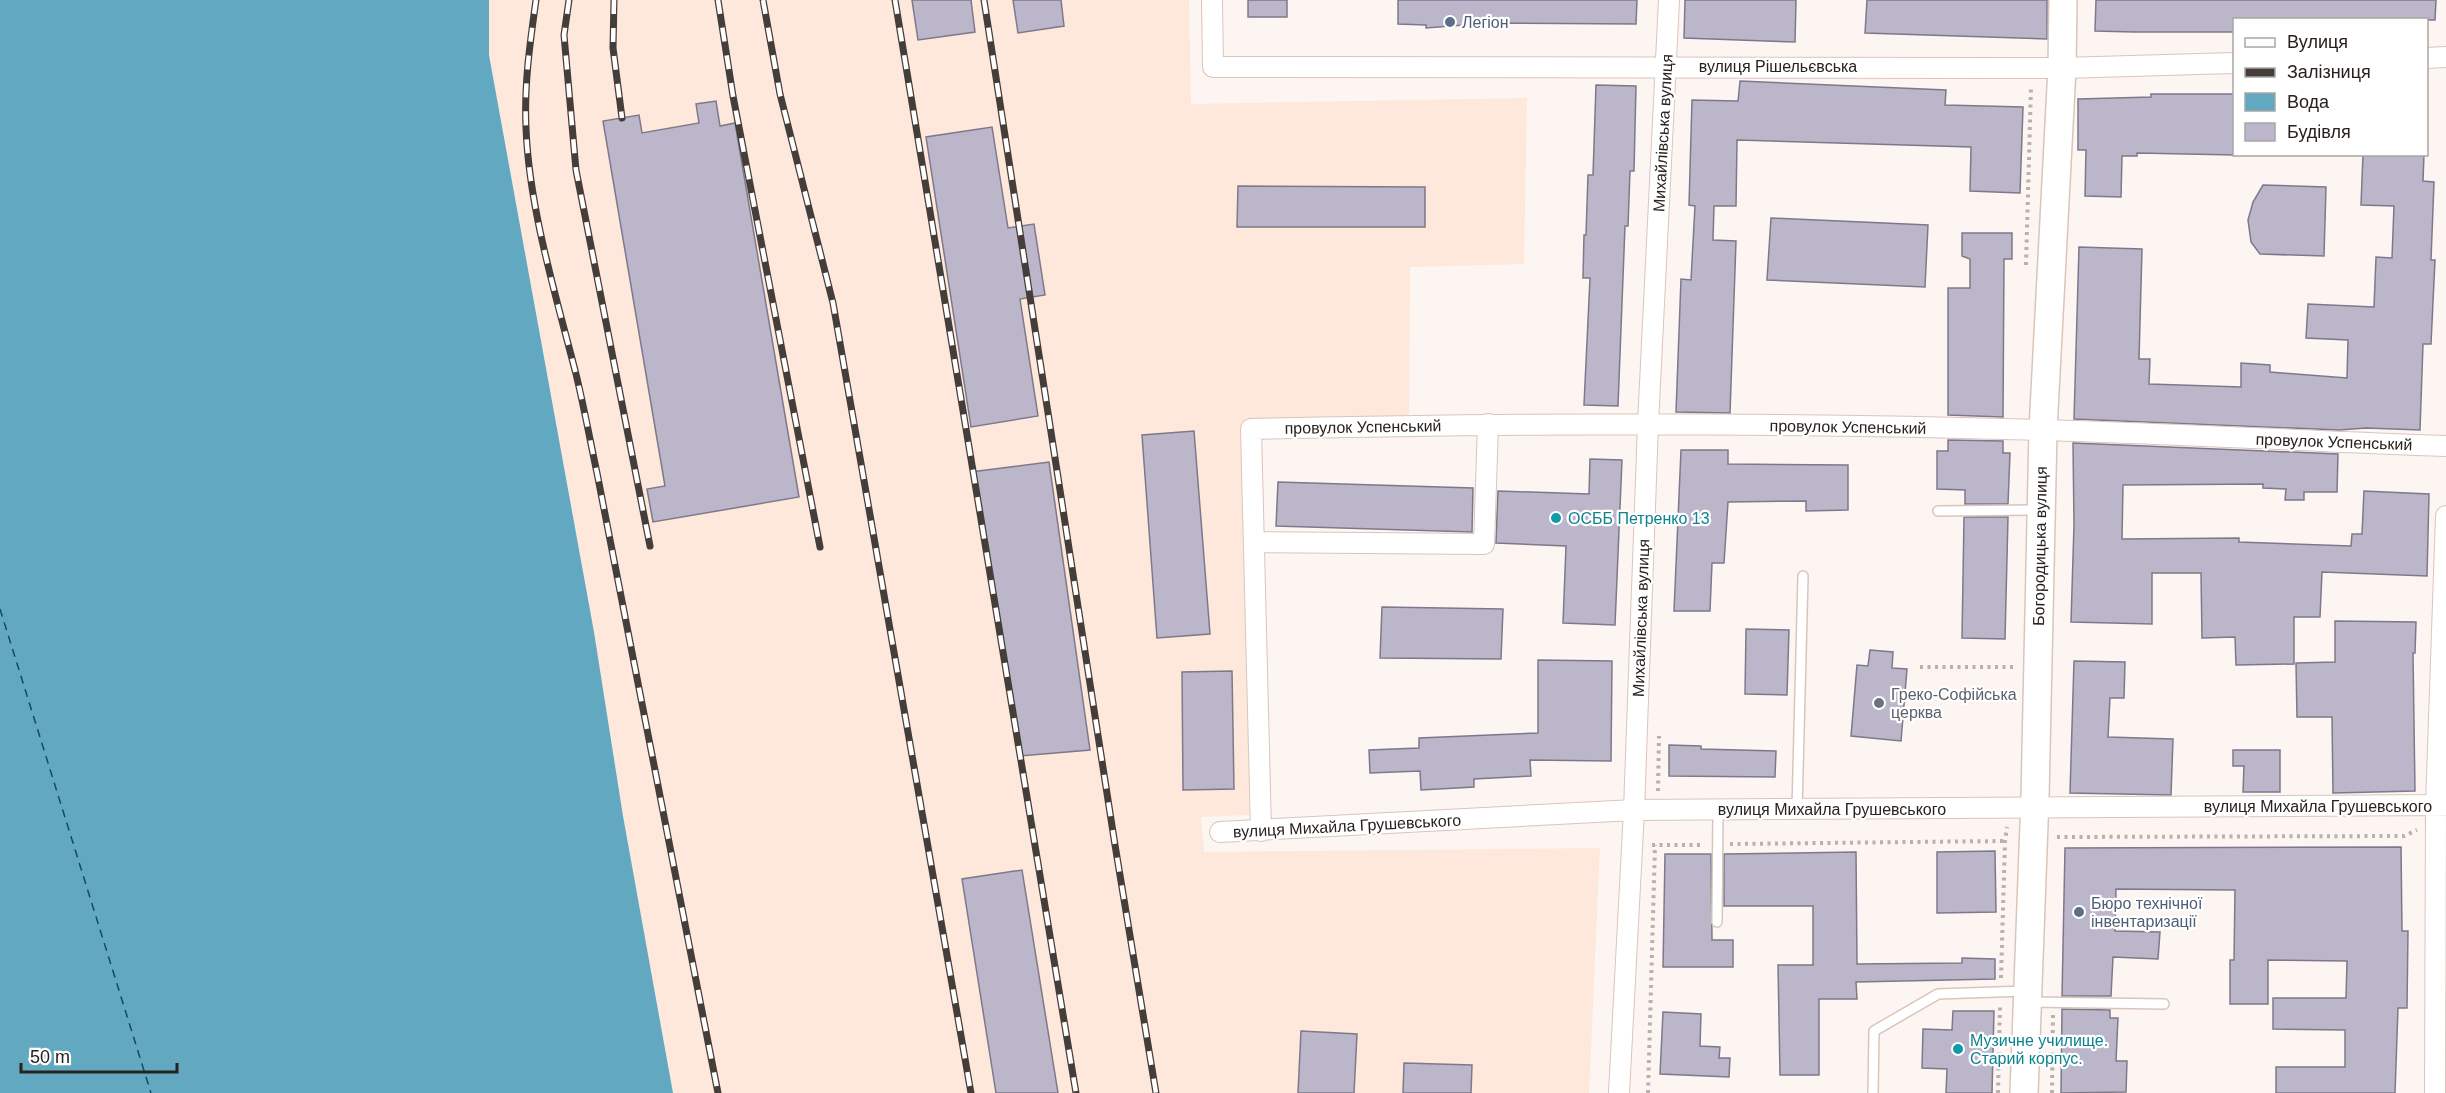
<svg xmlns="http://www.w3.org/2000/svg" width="2446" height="1093" font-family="Arial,sans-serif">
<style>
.built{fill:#fde8db}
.water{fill:#61a8c0}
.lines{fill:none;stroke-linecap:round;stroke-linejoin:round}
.ferry{stroke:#0f4d5e;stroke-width:1.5;stroke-dasharray:8 6;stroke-linecap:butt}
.building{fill:#bbb6c9;stroke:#7d798a;stroke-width:1.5}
.lane-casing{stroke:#d9c6bb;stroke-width:12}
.street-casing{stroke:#d9c6bb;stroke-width:22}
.secondary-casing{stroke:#d9c6bb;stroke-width:30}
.path{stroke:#b9b1ad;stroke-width:4;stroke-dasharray:3 4.5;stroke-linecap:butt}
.lane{stroke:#fff;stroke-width:9}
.street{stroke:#fff;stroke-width:20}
.secondary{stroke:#fff;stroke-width:27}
.rail-casing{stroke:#453d39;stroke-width:7}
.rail{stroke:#fff;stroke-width:4.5;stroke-dasharray:14;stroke-linecap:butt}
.service-dot{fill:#5c6f8a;stroke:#fff;stroke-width:2}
.culture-dot{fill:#0f9aa8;stroke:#fff;stroke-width:2}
.worship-dot{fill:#6b7280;stroke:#fff;stroke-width:2}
.labels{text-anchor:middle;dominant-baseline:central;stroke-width:4.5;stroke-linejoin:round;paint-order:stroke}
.service-label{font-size:16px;fill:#4e5e75;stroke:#fff;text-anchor:start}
.street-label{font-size:16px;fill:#28211d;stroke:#fff}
.culture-label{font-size:16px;fill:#0d838f;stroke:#fff;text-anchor:start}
.worship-label{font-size:16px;fill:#5b616d;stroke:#fff;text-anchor:start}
</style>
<rect width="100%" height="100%" fill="#fdf5f1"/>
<path class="built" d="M 489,0 L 1189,0 L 1191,104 L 1527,98 L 1524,264 L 1410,267 L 1409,420 L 1245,420 L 1249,815 L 1201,817 L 1204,852 L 1600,848 L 1589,1093 L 673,1093 L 623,816 L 594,632 L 489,55 Z"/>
<path class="water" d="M 0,0 L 489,0 L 489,55 L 594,632 L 623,816 L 673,1093 L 0,1093 Z"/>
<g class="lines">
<path class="ferry" d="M 0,609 L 151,1093"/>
</g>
<path class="building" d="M 912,0 L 971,0 L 975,32 L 918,40 Z
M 1013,0 L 1061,0 L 1064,26 L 1018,33 Z
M 1248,0 L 1287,0 L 1287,17 L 1248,17 Z
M 1398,0 L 1637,0 L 1636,24 L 1491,23 L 1426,28 L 1426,25 L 1398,24 Z
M 1685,0 L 1796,0 L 1795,42 L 1684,38 Z
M 1867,0 L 2047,0 L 2047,39 L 1865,33 Z
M 2096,0 L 2436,0 L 2435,20 L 2235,20 L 2235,32 L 2134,32 L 2095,31 Z
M 1740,81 L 1946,90 L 1945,105 L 2023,107 L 2020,193 L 1970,191 L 1971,147 L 1737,140 L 1736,206 L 1714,206 L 1713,240 L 1736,241 L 1730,413 L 1676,412 L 1681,279 L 1691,280 L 1695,206 L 1689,205 L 1692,100 L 1738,101 Z
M 1596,85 L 1636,86 L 1634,171 L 1630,171 L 1628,226 L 1625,226 L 1618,406 L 1584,405 L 1590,278 L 1583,278 L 1584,235 L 1586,235 L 1588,175 L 1593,175 Z
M 2151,94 L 2235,94 L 2235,155 L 2137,153 L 2137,156 L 2122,156 L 2121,197 L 2085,196 L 2086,150 L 2078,150 L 2078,99 L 2151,97 Z
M 716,101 L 720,126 L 735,123 L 799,497 L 653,522 L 647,489 L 665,486 L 603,121 L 639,115 L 642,133 L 699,123 L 696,104 Z
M 992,127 L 1008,228 L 1034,224 L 1045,295 L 1020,299 L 1038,416 L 971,427 L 926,137 Z
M 2363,154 L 2424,154 L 2423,181 L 2434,182 L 2431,260 L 2435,260 L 2431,344 L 2423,344 L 2420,430 L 2366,428 L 2339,430 L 2074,419 L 2079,247 L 2142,249 L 2139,359 L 2150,359 L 2149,384 L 2241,387 L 2241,363 L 2270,365 L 2270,372 L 2347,378 L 2348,340 L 2306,338 L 2308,304 L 2374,307 L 2376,257 L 2392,258 L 2394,206 L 2361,205 Z
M 2263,185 L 2326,187 L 2324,256 L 2260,254 L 2251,242 L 2248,220 L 2253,202 Z
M 1238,186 L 1425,187 L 1425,227 L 1237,227 Z
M 1771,218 L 1928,225 L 1925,287 L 1767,280 Z
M 1962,233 L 2012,233 L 2012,259 L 2004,259 L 2003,417 L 1948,415 L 1948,288 L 1970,288 L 1970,259 L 1962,256 Z
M 1194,431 L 1210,634 L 1157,638 L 1142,435 Z
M 1948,440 L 2003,441 L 2003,453 L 2010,453 L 2008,504 L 1965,504 L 1965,490 L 1937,489 L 1937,451 L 1948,451 Z
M 2073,443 L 2338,454 L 2337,492 L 2304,492 L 2304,500 L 2285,500 L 2286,489 L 2263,488 L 2263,484 L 2123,485 L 2122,539 L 2239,538 L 2239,542 L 2351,546 L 2352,534 L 2362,534 L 2364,491 L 2429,494 L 2427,576 L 2322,572 L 2320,617 L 2294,617 L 2294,664 L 2236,665 L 2235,637 L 2202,638 L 2201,573 L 2152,573 L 2152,624 L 2071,622 L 2074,525 Z
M 1681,450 L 1728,450 L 1728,464 L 1848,465 L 1848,510 L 1806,511 L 1806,501 L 1728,502 L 1724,563 L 1712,563 L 1710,611 L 1674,611 Z
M 1590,459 L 1622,460 L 1615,625 L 1563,623 L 1566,546 L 1496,543 L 1498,491 L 1589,494 Z
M 1049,462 L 1090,750 L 1020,756 L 971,472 Z
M 1278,482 L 1473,488 L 1472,532 L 1276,526 Z
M 1964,517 L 2008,517 L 2005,639 L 1962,638 Z
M 1382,607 L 1503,609 L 1501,659 L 1380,658 Z
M 2335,621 L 2416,622 L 2415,653 L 2413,653 L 2415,791 L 2333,793 L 2332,717 L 2297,717 L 2296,663 L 2335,662 Z
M 1746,629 L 1789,630 L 1787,695 L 1745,694 Z
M 1870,650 L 1893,652 L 1892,668 L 1907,669 L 1901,741 L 1851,736 L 1857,665 L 1868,666 Z
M 1538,660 L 1612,661 L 1611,761 L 1530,760 L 1531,776 L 1474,779 L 1474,787 L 1421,790 L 1420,771 L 1370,773 L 1369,750 L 1419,748 L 1419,738 L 1538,733 Z
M 2074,661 L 2125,662 L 2124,698 L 2110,698 L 2108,737 L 2173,739 L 2171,795 L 2070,793 Z
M 1232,671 L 1234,789 L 1183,790 L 1182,672 Z
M 1669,745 L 1701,746 L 1701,749 L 1776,751 L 1775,777 L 1669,776 Z
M 2233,750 L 2280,750 L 2280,792 L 2243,792 L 2244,766 L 2233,766 Z
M 2401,847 L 2402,931 L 2408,931 L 2407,1008 L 2398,1008 L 2395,1093 L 2276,1093 L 2276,1067 L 2345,1067 L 2345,1030 L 2273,1029 L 2273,998 L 2346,998 L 2347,961 L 2268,960 L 2268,1004 L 2230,1004 L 2230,960 L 2234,960 L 2235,890 L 2116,889 L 2115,931 L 2160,932 L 2158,959 L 2113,957 L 2111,996 L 2062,996 L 2065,848 Z
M 1995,851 L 1996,912 L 1937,913 L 1937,852 Z
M 1856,852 L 1857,964 L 1962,963 L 1962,958 L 1995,959 L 1995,979 L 1856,982 L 1857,999 L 1819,999 L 1819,1075 L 1780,1075 L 1778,965 L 1813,965 L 1813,906 L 1724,906 L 1724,854 Z
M 1665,854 L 1711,854 L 1712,940 L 1733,940 L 1733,967 L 1663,967 Z
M 1022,870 L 1058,1093 L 996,1093 L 962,879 Z
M 2062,1009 L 2110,1010 L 2110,1018 L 2118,1018 L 2116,1061 L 2127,1061 L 2126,1092 L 2061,1093 Z
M 1953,1011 L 1994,1011 L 1992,1093 L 1946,1093 L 1947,1069 L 1922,1068 L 1923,1029 L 1952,1030 Z
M 1663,1012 L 1701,1014 L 1700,1046 L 1720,1047 L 1719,1058 L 1730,1058 L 1729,1077 L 1660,1074 Z
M 1301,1031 L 1357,1034 L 1354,1093 L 1298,1093 Z
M 1404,1063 L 1472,1065 L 1471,1093 L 1403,1093 Z"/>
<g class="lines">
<defs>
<path id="lane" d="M 1938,511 L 2039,510
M 1797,810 L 1803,576
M 1717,922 L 1718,810
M 2030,1002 L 2164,1004
M 1873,1093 L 1874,1031 L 1938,994 L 2025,991"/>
<path id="street" d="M 1212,0 L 1213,67 L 2062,68 L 2234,63
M 2426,58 L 2446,57
M 1254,542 L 1484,544 L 1488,424
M 1261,831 L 1251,429 C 1515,423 1779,422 2044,430 C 2178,434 2312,441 2446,446
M 1220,832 L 1634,810 L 2446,805
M 1619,1093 L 1634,810 L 1648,424 L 1669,0
M 2435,1093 L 2436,805 L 2446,516"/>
<path id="secondary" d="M 2024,1093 L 2035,797 L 2043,430 L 2062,68 L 2063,0"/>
</defs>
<use href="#lane" class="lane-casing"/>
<use href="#street" class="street-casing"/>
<use href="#secondary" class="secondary-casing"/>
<path class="path" d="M 2026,265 L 2031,86
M 1920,667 L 2014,667
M 1658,791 L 1659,736
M 2057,837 L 2404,836 L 2417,830
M 1730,844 L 2004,841
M 1652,845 L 1704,845
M 2001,978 L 2005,841 L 2007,827
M 1648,1093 L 1655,845
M 1998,1093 L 2000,1006
M 2052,1093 L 2053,1015"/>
<use href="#lane" class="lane"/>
<use href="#street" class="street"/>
<use href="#secondary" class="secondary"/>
<defs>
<path id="rail" d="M 536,0 C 530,43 524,84 526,128 C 529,208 556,296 576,374 C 584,407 590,440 597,473 L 718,1093
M 569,0 L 564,35 L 576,170 L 650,546
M 614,0 L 613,48 L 622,118
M 718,0 L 733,96 L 820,547
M 763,0 L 780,94 L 833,303 L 971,1093
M 895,0 L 1076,1093
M 984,0 L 1115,845 L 1156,1093"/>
</defs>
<use href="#rail" class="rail-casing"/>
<use href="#rail" class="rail"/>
</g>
<g class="service-dot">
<circle cx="1450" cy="22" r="6"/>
<circle cx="2079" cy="912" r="6"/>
</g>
<g class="culture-dot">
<circle cx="1556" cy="518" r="6"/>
<circle cx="1958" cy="1049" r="6"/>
</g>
<circle class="worship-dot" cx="1879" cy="703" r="6"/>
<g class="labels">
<g class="service-label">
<text x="1462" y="22">Легіон</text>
<text x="2091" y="903">Бюро технічної<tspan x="2091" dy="18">інвентаризації</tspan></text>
</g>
<g class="street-label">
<text x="1778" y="66">вулиця Рішельєвська</text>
<text transform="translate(1663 133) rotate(-87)">Михайлівська вулиця</text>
<text transform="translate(1363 427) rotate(-1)">провулок Успенський</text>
<text transform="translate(1848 427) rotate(1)">провулок Успенський</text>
<text transform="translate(2334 442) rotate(2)">провулок Успенський</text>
<text transform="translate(2040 546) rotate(-89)">Богородицька вулиця</text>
<text transform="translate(1641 618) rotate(-88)">Михайлівська вулиця</text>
<text x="2318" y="806">вулиця Михайла Грушевського</text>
<text x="1832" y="809">вулиця Михайла Грушевського</text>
<text transform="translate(1347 826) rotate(-3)">вулиця Михайла Грушевського</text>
</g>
<g class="culture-label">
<text x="1568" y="518">ОСББ Петренко 13</text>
<text x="1970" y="1040">Музичне училище.<tspan x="1970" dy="18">Старий корпус.</tspan></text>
</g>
<g class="worship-label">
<text x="1891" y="694">Греко-Софійська<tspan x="1891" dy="18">церква</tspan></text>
</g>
</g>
<rect x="2233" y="18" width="195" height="138" fill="#ffffff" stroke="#a9a6a5" stroke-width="1.5"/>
<rect x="2245" y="38" width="30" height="9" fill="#ffffff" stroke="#a9a6a5" stroke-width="1.5"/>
<text x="2287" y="48" font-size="18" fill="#28211d">Вулиця</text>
<rect x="2245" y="68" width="30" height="9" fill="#453d39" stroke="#a9a6a5" stroke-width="1.5"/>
<text x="2287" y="78" font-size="18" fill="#28211d">Залізниця</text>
<rect x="2245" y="93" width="30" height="18" fill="#61a8c0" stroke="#a9a6a5" stroke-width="1.5"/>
<text x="2287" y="108" font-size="18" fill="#28211d">Вода</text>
<rect x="2245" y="123" width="30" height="18" fill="#bbb6c9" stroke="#a9a6a5" stroke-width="1.5"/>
<text x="2287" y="138" font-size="18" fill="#28211d">Будівля</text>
<path d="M21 1063v9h156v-9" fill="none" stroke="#28211d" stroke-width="3"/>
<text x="30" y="1063" font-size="18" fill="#28211d" stroke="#ffffff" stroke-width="4.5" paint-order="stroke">50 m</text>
</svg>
